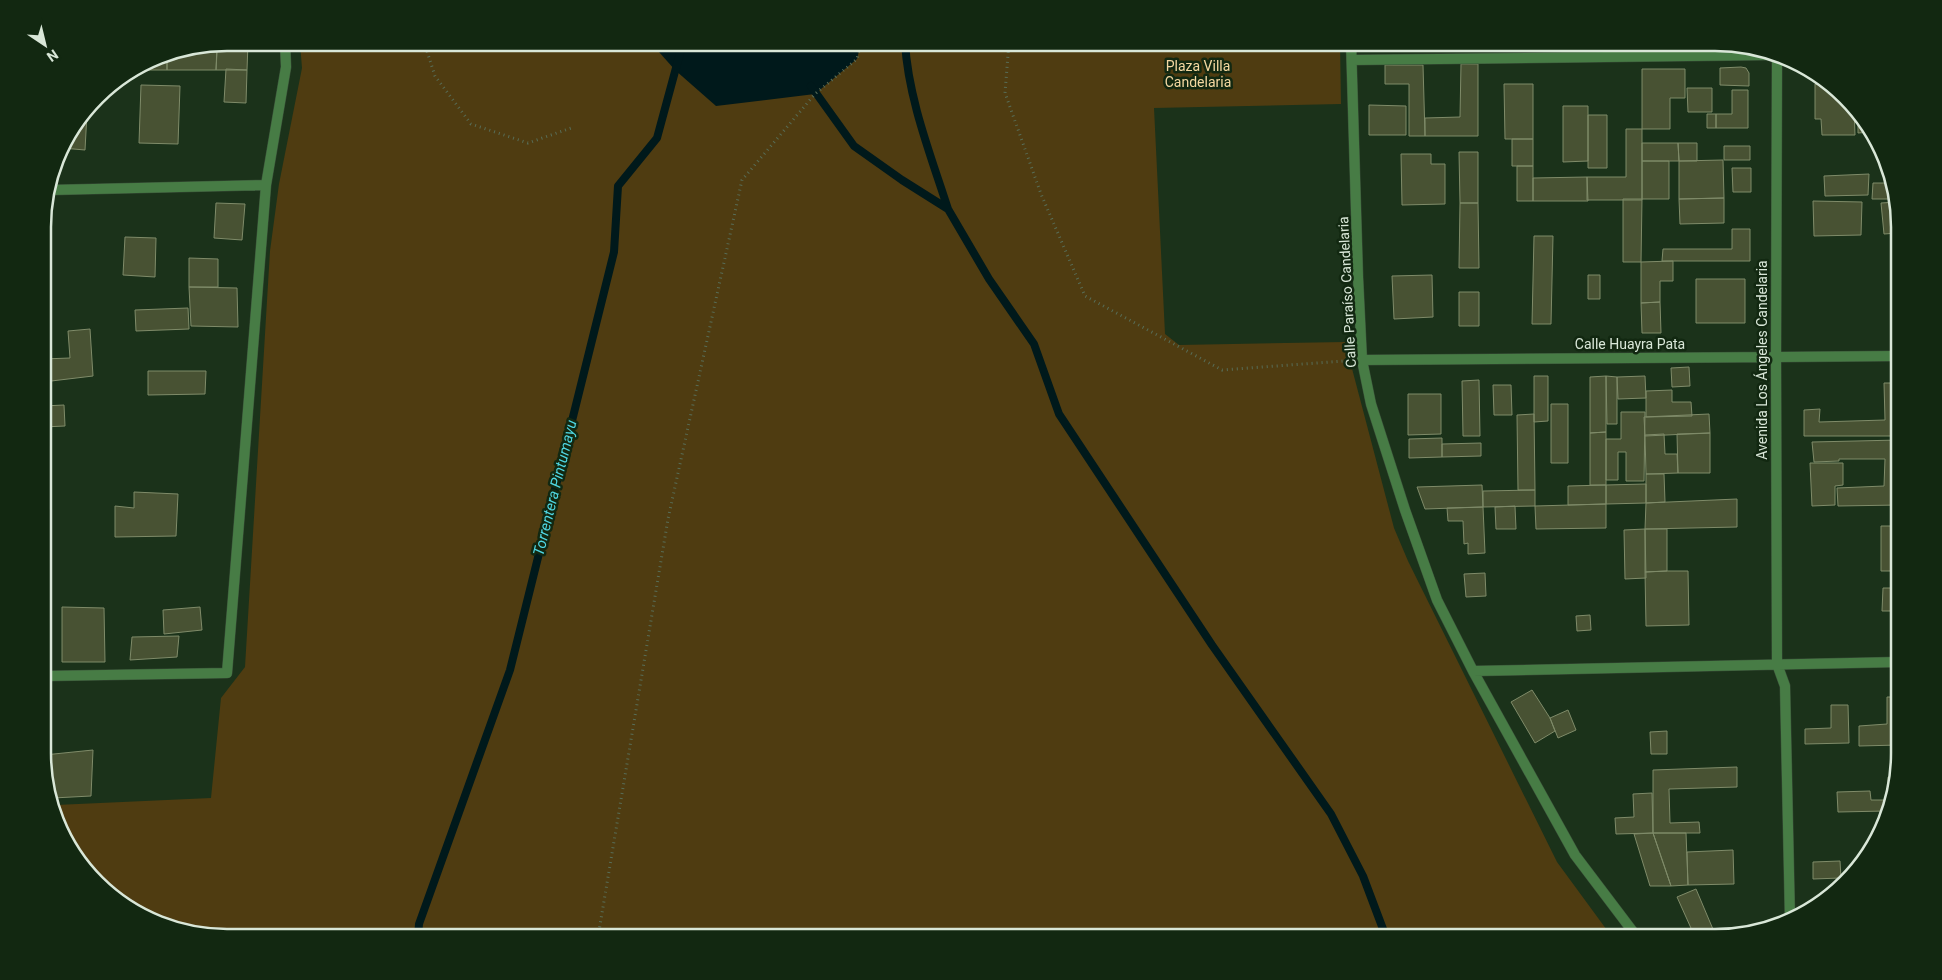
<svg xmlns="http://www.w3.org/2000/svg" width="1942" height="980" font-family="Roboto,sans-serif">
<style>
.green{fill:#4f3c11}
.water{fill:#00191b}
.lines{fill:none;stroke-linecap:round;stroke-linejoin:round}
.stream{stroke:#00191b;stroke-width:8}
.building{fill:#485233;stroke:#7f8b69}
.minor-casing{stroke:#394f38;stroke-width:11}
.path{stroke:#586d57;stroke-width:3;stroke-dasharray:1 4;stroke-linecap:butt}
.minor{stroke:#477c45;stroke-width:10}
.labels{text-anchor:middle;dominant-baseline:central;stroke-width:5;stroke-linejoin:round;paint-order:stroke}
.park-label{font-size:14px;fill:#f5d8a1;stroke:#122811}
.street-label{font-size:14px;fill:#d9e7d8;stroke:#122811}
.water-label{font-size:15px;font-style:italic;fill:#4fd7e3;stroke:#122811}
.rim{fill:none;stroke:#d9e7d8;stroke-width:2.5}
</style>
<rect width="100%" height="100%" fill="#1b321a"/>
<path class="green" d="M 1715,42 L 1722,44 L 1373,48 L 1370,43 Z
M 300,43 L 1340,43 L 1341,104 L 1154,108 L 1165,334 L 1179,345 L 1345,342 L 1394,528 L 1408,561 L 1557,862 L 1612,937 L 227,937 L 146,919 L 80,865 L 56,805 L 211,798 L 221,698 L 245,667 L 270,251 L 279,184 L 302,68 Z"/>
<path class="water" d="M 651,43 L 861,43 L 857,59 L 815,94 L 716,106 L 675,70 Z"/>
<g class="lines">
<path class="stream" d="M 905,42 C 908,98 931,156 948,209
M 811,86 L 854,146 L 902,180 L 948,209 L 989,279 L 1034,344 L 1059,414 L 1212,645 L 1331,814 L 1363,876 L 1386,937
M 418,937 L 419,924 L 510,670 L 614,252 L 618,186 L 657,138 L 683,42"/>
</g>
<path class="building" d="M 224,43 L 248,43 L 247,70 L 216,70 L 217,45 Z
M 179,52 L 217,52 L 216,70 L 167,70 L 167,54 Z
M 167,54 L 167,70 L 135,70 L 157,56 Z
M 1461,64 L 1478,64 L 1478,136 L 1425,136 L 1425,118 L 1460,117 Z
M 1385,65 L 1423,65 L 1425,136 L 1409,136 L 1409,84 L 1385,84 Z
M 1741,67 L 1746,68 L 1749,73 L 1749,86 L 1720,85 L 1720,68 Z
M 226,69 L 247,70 L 246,103 L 224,102 Z
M 1642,69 L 1685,69 L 1685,98 L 1670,98 L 1670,129 L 1642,129 Z
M 1504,84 L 1533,84 L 1533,139 L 1505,139 Z
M 1815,84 L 1830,84 L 1837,88 L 1854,108 L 1855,135 L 1822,135 L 1821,119 L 1815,119 Z
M 141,85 L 180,86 L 178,144 L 139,143 Z
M 1687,88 L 1712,88 L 1712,112 L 1688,112 Z
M 1732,90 L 1748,90 L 1748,128 L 1716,128 L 1716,114 L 1732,114 Z
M 1369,105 L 1406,106 L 1406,135 L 1369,135 Z
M 1563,106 L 1588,106 L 1588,161 L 1563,162 Z
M 87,113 L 85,150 L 62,148 L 62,145 Z
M 1707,114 L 1716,114 L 1716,128 L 1707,128 Z
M 1858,114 L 1868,124 L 1871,132 L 1858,133 Z
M 1588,115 L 1607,115 L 1607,168 L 1588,168 Z
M 1626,129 L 1642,129 L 1642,200 L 1587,200 L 1587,177 L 1626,177 Z
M 1512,139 L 1533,139 L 1533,166 L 1512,166 Z
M 1642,143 L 1678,143 L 1679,161 L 1642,161 Z
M 1678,143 L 1697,143 L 1697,161 L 1679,161 Z
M 1724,146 L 1750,146 L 1750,160 L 1724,160 Z
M 1459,152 L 1478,152 L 1478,203 L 1460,203 Z
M 1401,154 L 1431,154 L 1431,164 L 1445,164 L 1445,204 L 1402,205 Z
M 1723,160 L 1724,198 L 1679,199 L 1679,161 Z
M 1642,161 L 1669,161 L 1669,199 L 1642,199 Z
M 1517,166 L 1533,166 L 1533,201 L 1517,201 Z
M 1732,168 L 1751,168 L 1751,192 L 1733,192 Z
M 1869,174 L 1868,195 L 1825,196 L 1824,176 Z
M 1587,177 L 1588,201 L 1533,201 L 1533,178 Z
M 1873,183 L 1890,183 L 1896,199 L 1872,199 Z
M 1724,198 L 1724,223 L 1680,224 L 1679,199 Z
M 1623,199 L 1642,199 L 1641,262 L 1623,262 Z
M 1813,201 L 1862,202 L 1861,235 L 1814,236 Z
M 1898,202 L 1898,233 L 1884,234 L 1881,203 Z
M 216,203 L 245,204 L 242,240 L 214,238 Z
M 1460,203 L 1478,203 L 1479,268 L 1459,268 Z
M 1732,229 L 1750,229 L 1750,261 L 1662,261 L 1663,249 L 1732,249 Z
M 1534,236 L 1553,236 L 1551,324 L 1532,324 Z
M 125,237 L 156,238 L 155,277 L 123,275 Z
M 189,258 L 218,259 L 218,287 L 189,287 Z
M 1673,261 L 1673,281 L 1660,281 L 1660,302 L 1641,303 L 1641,262 Z
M 1432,275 L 1433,317 L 1394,319 L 1392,276 Z
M 1588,275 L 1600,275 L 1600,299 L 1588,299 Z
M 1696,279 L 1745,279 L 1745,323 L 1696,323 Z
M 189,287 L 237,288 L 238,327 L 191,326 Z
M 1459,292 L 1479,292 L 1479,326 L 1459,326 Z
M 1660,302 L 1661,333 L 1642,333 L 1641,303 Z
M 188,308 L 189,329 L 136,331 L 135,310 Z
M 90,329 L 93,376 L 43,382 L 43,359 L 70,358 L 68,331 Z
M 1689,367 L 1690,386 L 1672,387 L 1671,368 Z
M 148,371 L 206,371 L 205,394 L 148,395 Z
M 1534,376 L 1548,376 L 1548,421 L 1534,422 Z
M 1606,376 L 1606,432 L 1590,433 L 1590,377 Z
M 1606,376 L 1617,377 L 1617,424 L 1607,424 Z
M 1645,376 L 1646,398 L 1618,399 L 1617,377 Z
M 1479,380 L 1480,436 L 1463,436 L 1462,381 Z
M 1884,383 L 1898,383 L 1899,436 L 1804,436 L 1804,410 L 1820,409 L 1819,422 L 1885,420 Z
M 1493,385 L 1511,385 L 1512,415 L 1494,415 Z
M 1672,390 L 1672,402 L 1691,402 L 1692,416 L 1646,417 L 1646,391 Z
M 1408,394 L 1441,394 L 1441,434 L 1408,435 Z
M 1551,404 L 1568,404 L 1568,463 L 1551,463 Z
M 64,405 L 65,426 L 43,427 L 43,406 Z
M 1621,412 L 1645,412 L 1644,481 L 1626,481 L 1626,452 L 1618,452 L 1618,480 L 1606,480 L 1606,439 L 1621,439 Z
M 1534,414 L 1535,490 L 1518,490 L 1517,415 Z
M 1709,414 L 1710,433 L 1645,436 L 1644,417 Z
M 1606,432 L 1606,485 L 1590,485 L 1590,433 Z
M 1710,433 L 1710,473 L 1678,473 L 1677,434 Z
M 1664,434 L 1665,454 L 1677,454 L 1678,473 L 1646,474 L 1645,435 Z
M 1442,438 L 1442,457 L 1409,458 L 1409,439 Z
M 1899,440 L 1899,505 L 1838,506 L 1837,488 L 1884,486 L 1885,459 L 1839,459 L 1839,461 L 1814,462 L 1812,442 Z
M 1481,443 L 1481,456 L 1442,457 L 1442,444 Z
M 1810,463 L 1843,463 L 1843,485 L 1835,486 L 1835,505 L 1812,506 Z
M 1646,474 L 1664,474 L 1665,502 L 1646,503 Z
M 1646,484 L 1646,503 L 1606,504 L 1606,485 Z
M 1482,485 L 1483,507 L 1425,509 L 1417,487 Z
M 1606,485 L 1606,504 L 1568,505 L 1568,486 Z
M 1535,490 L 1535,506 L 1483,507 L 1483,491 Z
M 134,492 L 178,494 L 176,536 L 115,537 L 115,506 L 134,508 Z
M 1737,499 L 1737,527 L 1645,529 L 1646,503 Z
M 1606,504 L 1606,528 L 1536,529 L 1535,506 Z
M 1515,506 L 1516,529 L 1496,529 L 1495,507 Z
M 1483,507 L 1485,553 L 1468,554 L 1468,543 L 1464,544 L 1463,521 L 1448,521 L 1447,508 Z
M 1881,526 L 1899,526 L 1899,571 L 1881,571 Z
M 1645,529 L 1646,578 L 1625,579 L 1624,530 Z
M 1645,529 L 1667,529 L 1667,571 L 1645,572 Z
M 1667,571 L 1688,571 L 1689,625 L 1646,626 L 1645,572 Z
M 1485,573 L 1486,596 L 1466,597 L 1464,574 Z
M 1883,588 L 1899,588 L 1899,611 L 1882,611 Z
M 62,607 L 104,608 L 105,662 L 62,662 Z
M 200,607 L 202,630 L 164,634 L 163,610 Z
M 1590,615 L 1591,630 L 1577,631 L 1576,616 Z
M 179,636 L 177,657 L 130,660 L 132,637 Z
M 1532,690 L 1550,718 L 1555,731 L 1535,743 L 1511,702 Z
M 1887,697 L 1899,697 L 1899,745 L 1859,746 L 1859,726 L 1887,724 Z
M 1831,705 L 1848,705 L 1849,743 L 1805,744 L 1805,729 L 1831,728 Z
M 1568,710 L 1576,730 L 1558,738 L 1550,718 Z
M 1667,731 L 1667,754 L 1651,754 L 1650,732 Z
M 93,750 L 91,796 L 53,798 L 44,778 L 44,755 Z
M 1737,767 L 1737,787 L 1669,789 L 1670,823 L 1699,822 L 1700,833 L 1653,833 L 1653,770 Z
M 1894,776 L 1886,811 L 1838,812 L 1837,792 L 1870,791 L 1871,800 L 1888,800 L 1888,777 Z
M 1652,793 L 1653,833 L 1616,834 L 1615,818 L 1634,817 L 1633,794 Z
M 1653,833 L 1686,833 L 1688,885 L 1671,886 Z
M 1653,833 L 1671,886 L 1650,886 L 1634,834 Z
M 1733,850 L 1734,884 L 1688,885 L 1687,852 Z
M 1840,861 L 1841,878 L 1813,879 L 1813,862 Z
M 1696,889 L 1715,934 L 1706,937 L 1695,937 L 1677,897 Z"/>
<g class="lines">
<defs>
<path id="minor" d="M 1351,42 L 1358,277 L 1362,360 L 1371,404 L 1405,510 L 1437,600 L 1473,671 L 1575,855 L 1637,937
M 1777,57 L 1776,357 L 1777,664 L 1785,686 L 1790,920
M 1352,60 L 1770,55
M 50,190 L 266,185
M 1362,360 L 1898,356
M 1473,671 L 1899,662
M 44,676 L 227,673 L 266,185 L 286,67 L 285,42"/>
</defs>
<use href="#minor" class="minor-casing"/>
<path class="path" d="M 424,42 L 435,76 L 471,124 L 528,143 L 574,127
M 1009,42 L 1005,93 L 1041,194 L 1085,296 L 1222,370 L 1344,361
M 598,937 L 668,519 L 742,180 L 815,94 L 857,59 L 861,42"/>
<use href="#minor" class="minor"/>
</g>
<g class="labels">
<g class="park-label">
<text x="1198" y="66">Plaza Villa<tspan x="1198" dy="16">Candelaria</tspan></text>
</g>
<g class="street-label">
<text transform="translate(1347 292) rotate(-93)">Calle Paraíso Candelaria</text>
<text x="1630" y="344">Calle Huayra Pata</text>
<text transform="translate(1762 360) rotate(-90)">Avenida Los Ángeles Candelaria</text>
</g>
<g class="water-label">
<text transform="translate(555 488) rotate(-76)">Torrentera Pintumayu</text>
</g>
</g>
<path d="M0 0H1942V980H0ZM227 51H1715A176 176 0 0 1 1891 227V753A176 176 0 0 1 1715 929H227A176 176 0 0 1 51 753V227A176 176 0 0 1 227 51Z" fill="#122811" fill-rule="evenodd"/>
<path class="rim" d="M227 51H1715A176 176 0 0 1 1891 227V753A176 176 0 0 1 1715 929H227A176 176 0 0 1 51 753V227A176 176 0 0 1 227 51Z"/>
<g transform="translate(45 45) rotate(145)" stroke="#122811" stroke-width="4" paint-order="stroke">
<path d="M0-4L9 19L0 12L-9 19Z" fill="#d9e7d8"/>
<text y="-8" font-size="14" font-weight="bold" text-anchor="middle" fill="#d9e7d8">N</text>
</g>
</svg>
